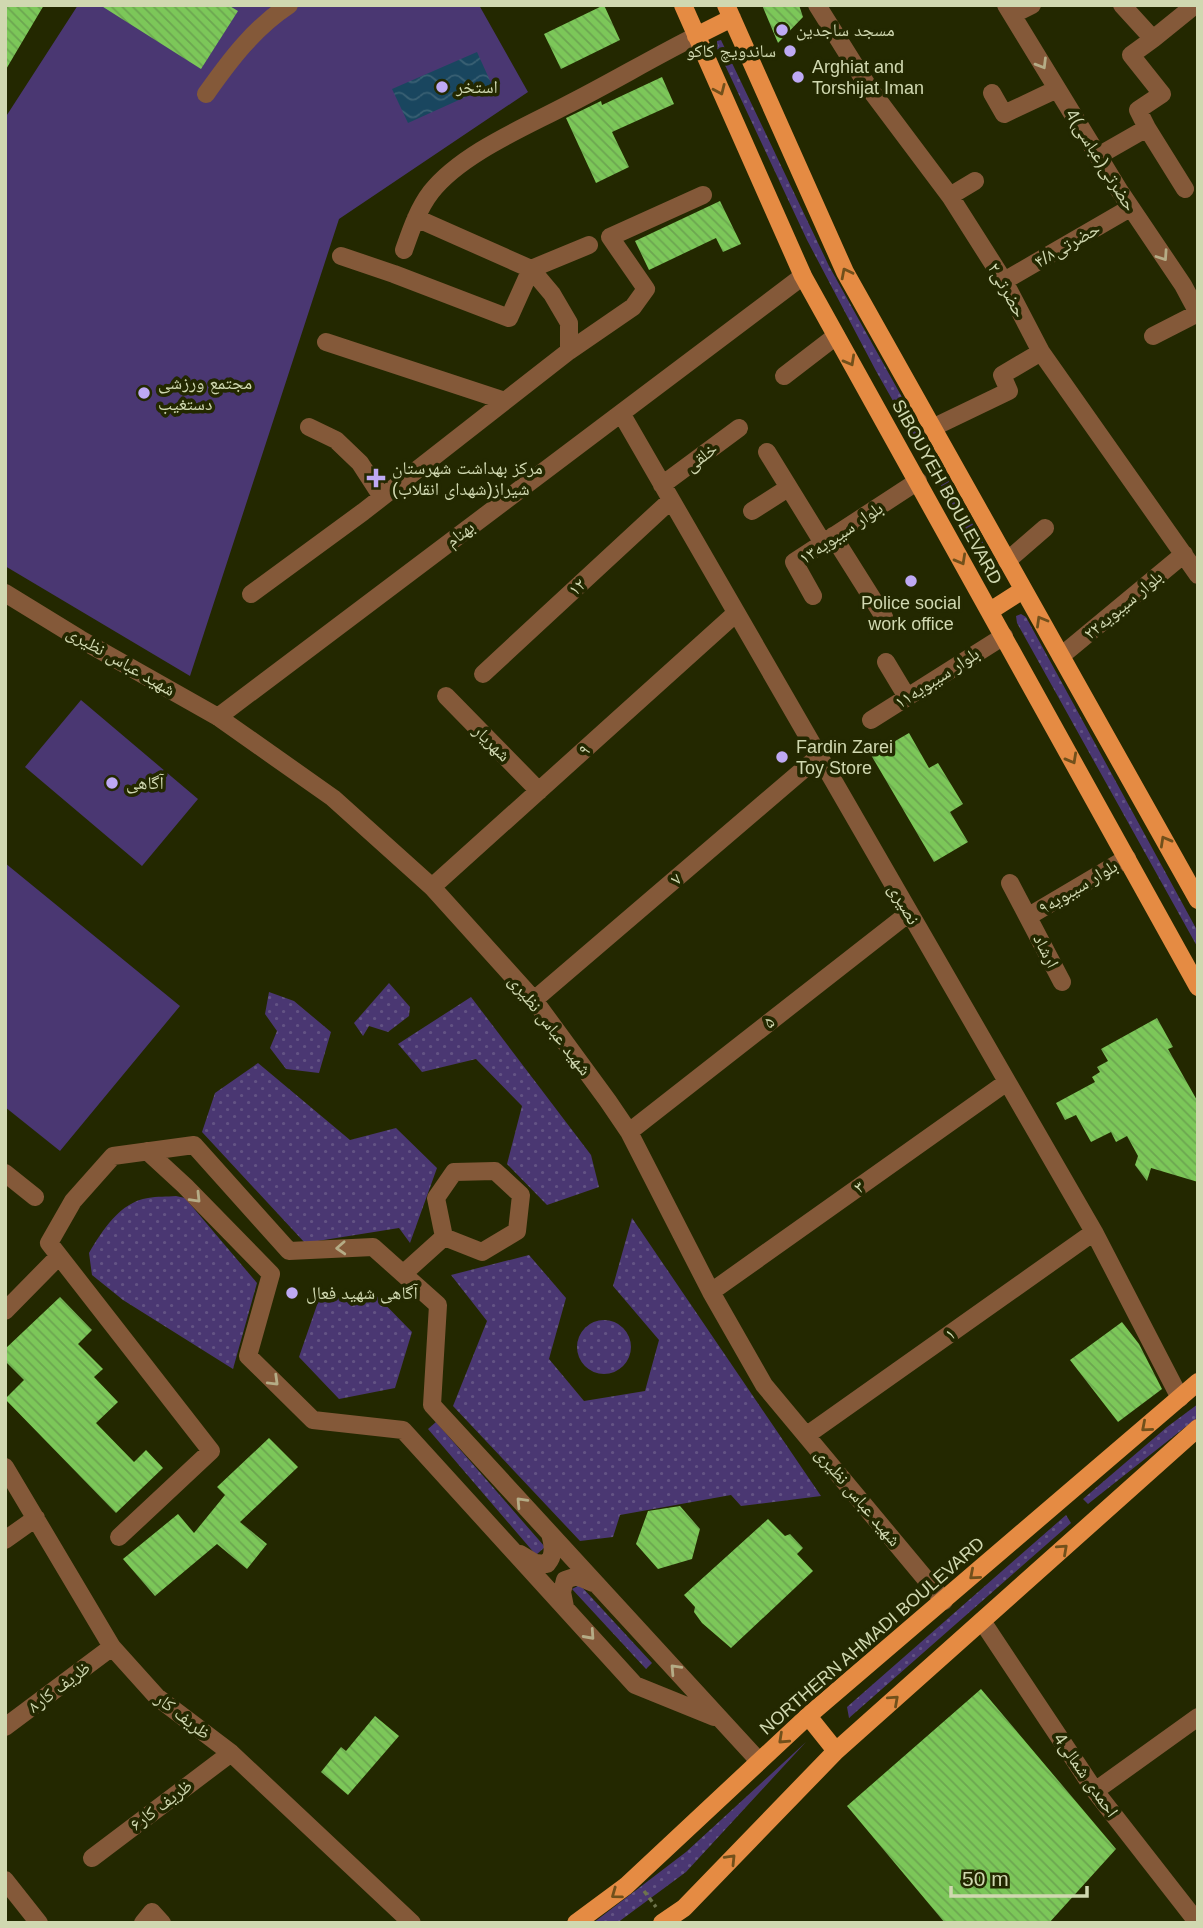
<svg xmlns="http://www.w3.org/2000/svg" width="1203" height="1928" font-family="Helvetica,'Noto Naskh Arabic',sans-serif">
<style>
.grass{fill:url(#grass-dots)}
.pitch{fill:#4a3772}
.water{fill:url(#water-waves)}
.building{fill:url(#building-back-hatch)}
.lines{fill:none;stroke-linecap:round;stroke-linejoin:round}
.path{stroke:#6e744c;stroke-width:3.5;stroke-dasharray:5 3.5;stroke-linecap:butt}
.minor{stroke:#845939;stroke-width:18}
.major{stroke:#e58b43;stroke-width:18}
.oneway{stroke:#b5ac86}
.oneway2{stroke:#71501b}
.poi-dot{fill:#bea9f4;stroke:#232800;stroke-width:2.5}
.labels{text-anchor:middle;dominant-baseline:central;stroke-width:7;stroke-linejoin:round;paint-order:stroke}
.poi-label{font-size:18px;fill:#d0d8b0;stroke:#232800;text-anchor:start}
.street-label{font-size:18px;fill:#d0d8b0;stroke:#232800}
</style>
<defs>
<pattern id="grass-dots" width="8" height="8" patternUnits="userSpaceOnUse" patternTransform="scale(1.75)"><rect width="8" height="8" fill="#4a3772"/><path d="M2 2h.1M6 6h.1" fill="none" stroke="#635384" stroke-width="1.8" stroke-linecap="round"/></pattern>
<pattern id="water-waves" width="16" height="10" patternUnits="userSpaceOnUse" patternTransform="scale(1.75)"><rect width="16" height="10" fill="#19465f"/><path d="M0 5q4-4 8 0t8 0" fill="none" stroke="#396073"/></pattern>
<pattern id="building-back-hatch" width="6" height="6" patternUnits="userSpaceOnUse" patternTransform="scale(1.75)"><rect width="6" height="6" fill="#7cc759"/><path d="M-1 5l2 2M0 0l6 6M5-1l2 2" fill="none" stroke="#6ca650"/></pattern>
</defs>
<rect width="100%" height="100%" fill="#232800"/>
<path class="grass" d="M 721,40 L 829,266 L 996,566 L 994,570 L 988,568 L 876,371 L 807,240 L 717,48 L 717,41 Z
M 1021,614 L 1026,617 L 1198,932 L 1198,948 L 1017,623 L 1016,616 Z
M 389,983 L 410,1007 L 409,1016 L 388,1032 L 369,1026 L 363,1036 L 354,1023 Z
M 269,992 L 294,1001 L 331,1032 L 319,1073 L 286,1069 L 270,1048 L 277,1031 L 265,1014 Z
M 471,997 L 591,1155 L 599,1187 L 547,1205 L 507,1164 L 522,1106 L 476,1059 L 422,1072 L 398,1044 Z
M 258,1063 L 350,1140 L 396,1128 L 437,1168 L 410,1243 L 399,1228 L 305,1243 L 202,1132 L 215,1093 Z
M 176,1196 L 185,1198 L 257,1283 L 233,1369 L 123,1300 L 92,1275 L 89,1253 C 102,1231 120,1202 148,1198 C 157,1196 167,1197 176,1196 Z
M 632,1218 L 821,1496 L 741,1506 L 731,1495 L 620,1515 L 613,1537 L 580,1541 L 453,1406 L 487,1321 L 451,1275 L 529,1255 L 566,1298 L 549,1359 L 584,1401 L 645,1391 L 659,1340 L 613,1286 Z
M 372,1291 L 412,1332 L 395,1388 L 339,1399 L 299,1357 L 318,1302 Z
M577 1347a27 27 0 1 1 54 0a27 27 0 1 1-54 0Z
M 1198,1404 L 1198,1417 L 1088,1504 L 1083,1499 L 1167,1427 Z
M 436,1422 L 545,1547 L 536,1555 L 428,1429 Z
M 1066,1515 L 1071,1523 L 849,1718 L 847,1707 Z
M 580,1585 L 652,1663 L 646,1669 L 572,1589 Z
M 806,1742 L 686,1872 L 617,1923 L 593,1923 L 686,1852 Z"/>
<path class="pitch" d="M 78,5 L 479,5 L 528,92 L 339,219 L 190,676 L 5,566 L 5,118 Z
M 81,700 L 198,799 L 142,866 L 25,767 Z
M 5,863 L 180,1006 L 60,1151 L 5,1107 Z"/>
<path class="water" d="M 477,52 L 492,85 L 408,123 L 392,89 Z"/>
<path class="building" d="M 5,5 L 44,5 L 5,71 Z
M 100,5 L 228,5 L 238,11 L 201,69 Z
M 604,5 L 620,40 L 561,69 L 544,34 Z
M 762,5 L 799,5 L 803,17 L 778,43 Z
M 662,77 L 674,104 L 612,132 L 629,167 L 596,183 L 566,118 L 601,101 L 602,105 Z
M 720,201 L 741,244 L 723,252 L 716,238 L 649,270 L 635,241 Z
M 909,733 L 929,768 L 938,763 L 963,804 L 950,812 L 968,842 L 934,862 L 871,755 Z
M 1157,1018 L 1173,1047 L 1168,1049 L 1198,1102 L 1198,1182 L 1151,1168 L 1147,1181 L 1135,1165 L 1138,1156 L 1127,1136 L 1116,1142 L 1111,1132 L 1091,1142 L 1076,1115 L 1065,1120 L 1056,1103 L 1095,1082 L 1092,1077 L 1100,1072 L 1097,1067 L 1108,1061 L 1101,1049 Z
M 60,1297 L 92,1330 L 78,1344 L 103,1369 L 94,1377 L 118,1402 L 96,1423 L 134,1462 L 146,1450 L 163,1468 L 116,1513 L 5,1399 L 24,1380 L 5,1361 L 5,1349 Z
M 1122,1322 L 1139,1344 L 1162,1389 L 1118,1422 L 1070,1360 Z
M 269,1438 L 298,1467 L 240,1522 L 267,1544 L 247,1569 L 217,1544 L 155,1596 L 123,1559 L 178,1514 L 194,1533 L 225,1495 L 217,1487 Z
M 680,1506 L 700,1529 L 692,1559 L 658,1569 L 636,1544 L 648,1511 Z
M 768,1519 L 785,1536 L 790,1534 L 803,1548 L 797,1554 L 813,1571 L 731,1648 L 702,1623 L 694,1612 L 695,1607 L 684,1595 Z
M 981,1689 L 1116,1849 L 1049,1923 L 945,1923 L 847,1806 Z
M 375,1716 L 399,1736 L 348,1795 L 321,1772 L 341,1747 L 346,1751 Z"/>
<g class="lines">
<path class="path" d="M 644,1891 L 656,1907"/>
<path class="minor" d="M 817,5 L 869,88 L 950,196 L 1004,281 L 1041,352 L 1198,575
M 1006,5 L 1119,190 L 1183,285 L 1198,313
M 1122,5 L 1153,39 L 1195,5
M 1012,15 L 1032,5
M 992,93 L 1004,114 L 1057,89
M 206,94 C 230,60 254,28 289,5
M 1147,128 L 1185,189
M 1098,156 L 1147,128 L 1138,110 L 1162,94 L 1131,55 L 1153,39
M 950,196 L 975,181
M 404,250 C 411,230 418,209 431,192 C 461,154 523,128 565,106 C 609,84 652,58 696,36
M 341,256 L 394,274 L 509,318 L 531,269 L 416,218
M 1004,281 L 1130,208
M 1153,336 L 1198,313
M 326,342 L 505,401
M 569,351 L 569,323 L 552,294 L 531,269 L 589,245
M 784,376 L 836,336
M 621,413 L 1094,1232 L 1180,1398
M 309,427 L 336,440 L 360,463 L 382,497
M 932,428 L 1009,391 L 1002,375 L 1041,352
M 767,452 L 823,543
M 662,485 L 739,428
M 752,511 L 788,488
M 833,536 L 884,617
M 1007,561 L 1045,528
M 5,593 L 80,639 L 218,717 L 333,798 L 432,887 L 534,1000 L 608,1101 L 629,1132 L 711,1292 L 764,1385 L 944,1601
M 251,594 L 363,512 L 569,351 L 633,307 L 646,289 L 610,237 L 703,195
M 813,596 L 794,562 L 918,481
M 1061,656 L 1184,554
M 886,662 L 907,697
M 483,674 L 671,500
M 446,696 L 539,791
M 218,717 L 803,276
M 871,720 L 1004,636
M 1010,883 L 1062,982
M 432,887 L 735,614
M 1029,916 L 1127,858
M 534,1000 L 818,757
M 629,1132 L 909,913
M 147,1151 L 185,1186 L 271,1274 L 248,1356 L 313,1420 L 403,1430 L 635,1685 L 714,1717
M 5,1173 L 35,1197
M 403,1274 L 444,1237 L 482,1252 L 517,1231 L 521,1195 L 495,1171 L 454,1172 L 436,1198 L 444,1237
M 711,1292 L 1007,1082
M 5,1311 L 59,1256
M 807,1435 L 1094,1232
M 5,1467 L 112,1647 L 157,1697 L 231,1753 L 412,1923
M 119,1537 L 211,1451 L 49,1243 L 73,1201 L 113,1156 L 194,1145 L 289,1251 L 373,1247 L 438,1305 L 432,1405 L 759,1761
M 5,1540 L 36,1518
M 520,1554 L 535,1563 L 547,1564 C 555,1555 553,1544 550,1534
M 565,1607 L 562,1592 L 565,1580 L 577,1576 L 593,1583
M 982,1621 L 1095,1791 L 1198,1923
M 5,1727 L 112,1647
M 1095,1791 L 1198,1717
M 92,1858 L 231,1753
M 5,1880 L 39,1923
M 143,1923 L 152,1912 L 162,1923"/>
<path class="major" d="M 683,5 L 803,276 L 1198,987
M 726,5 L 845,272 L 1198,900
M 696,36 L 732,18
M 990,611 L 1023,590
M 808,1716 L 836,1751
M 576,1923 L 626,1886 L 808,1716 L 1198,1382
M 662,1923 L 684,1908 L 836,1751 L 1198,1428"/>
</g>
<defs><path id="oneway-chevron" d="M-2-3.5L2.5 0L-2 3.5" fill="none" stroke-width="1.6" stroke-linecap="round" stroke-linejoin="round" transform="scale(1.75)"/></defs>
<g class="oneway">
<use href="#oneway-chevron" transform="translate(1042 64) rotate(59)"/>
<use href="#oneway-chevron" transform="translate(1163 256) rotate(56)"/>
<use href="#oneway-chevron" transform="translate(196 1198) rotate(46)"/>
<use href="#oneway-chevron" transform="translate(341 1248) rotate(177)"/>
<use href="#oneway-chevron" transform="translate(274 1381) rotate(44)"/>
<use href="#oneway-chevron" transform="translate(521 1502) rotate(-133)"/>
<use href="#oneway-chevron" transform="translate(590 1635) rotate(48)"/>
<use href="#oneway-chevron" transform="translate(675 1669) rotate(-133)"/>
</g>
<g class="oneway2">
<use href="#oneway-chevron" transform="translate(720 90) rotate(66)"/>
<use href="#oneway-chevron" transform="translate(846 273) rotate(-117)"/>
<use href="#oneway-chevron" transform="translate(850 361) rotate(61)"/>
<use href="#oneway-chevron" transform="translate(961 560) rotate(61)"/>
<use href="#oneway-chevron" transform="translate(1041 621) rotate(-120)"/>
<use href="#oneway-chevron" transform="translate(1072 759) rotate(61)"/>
<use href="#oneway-chevron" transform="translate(1165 841) rotate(-119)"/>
<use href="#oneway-chevron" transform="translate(1146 1427) rotate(139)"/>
<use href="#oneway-chevron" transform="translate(1063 1549) rotate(-42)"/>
<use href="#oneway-chevron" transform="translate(974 1575) rotate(139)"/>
<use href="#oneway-chevron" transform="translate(894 1700) rotate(-42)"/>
<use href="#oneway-chevron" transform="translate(783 1739) rotate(137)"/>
<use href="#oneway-chevron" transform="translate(731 1859) rotate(-46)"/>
<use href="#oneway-chevron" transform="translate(616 1894) rotate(144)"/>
</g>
<g class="poi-dot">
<circle cx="782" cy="30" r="7"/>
<circle cx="790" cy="51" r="7"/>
<circle cx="798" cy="77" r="7"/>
<circle cx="442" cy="87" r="7"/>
<circle cx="144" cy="393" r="7"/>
<path d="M372.5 467.5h7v7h7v7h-7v7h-7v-7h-7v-7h7z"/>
<circle cx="911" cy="581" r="7"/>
<circle cx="782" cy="757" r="7"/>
<circle cx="112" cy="783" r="7"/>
<circle cx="292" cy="1293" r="7"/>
</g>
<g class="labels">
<g class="poi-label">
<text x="796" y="30">مسجد ساجدین</text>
<text x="776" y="51" text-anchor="end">ساندویچ کاکو</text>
<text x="812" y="67">Arghiat and<tspan x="812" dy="21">Torshijat Iman</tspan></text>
<text x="456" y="87">استخر</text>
<text x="158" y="383">مجتمع ورزشی<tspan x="158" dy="21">دستغیب</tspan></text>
<text x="392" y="468">مرکز بهداشت شهرستان<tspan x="392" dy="21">شیراز(شهدای انقلاب)</tspan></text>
<text x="911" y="603" text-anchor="middle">Police social<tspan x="911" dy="21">work office</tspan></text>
<text x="796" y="747">Fardin Zarei<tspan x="796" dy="21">Toy Store</tspan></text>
<text x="126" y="783">آگاهی</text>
<text x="306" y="1293">آگاهی شهید فعال</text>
</g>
<g class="street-label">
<text transform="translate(1101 160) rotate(58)">4حضرتی(عباسی)</text>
<text transform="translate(1067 245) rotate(-30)">حضرتی۴/۸</text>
<text transform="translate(1007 290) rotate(61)">حضرتی۲</text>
<text transform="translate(701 457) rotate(-37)">خلقی</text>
<text transform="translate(947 492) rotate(61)">SIBOUYEH BOULEVARD</text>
<text transform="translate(841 533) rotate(-34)">بلوار سیبویه۱۳</text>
<text transform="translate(460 534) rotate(-37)">بهنام</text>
<text transform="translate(577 587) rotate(-43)">۱۲</text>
<text transform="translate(1123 605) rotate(-40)">بلوار سیبویه۲۲</text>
<text transform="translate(121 661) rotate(30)">شهید عباس نظیری</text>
<text transform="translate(937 678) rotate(-33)">بلوار سیبویه۱۱</text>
<text transform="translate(492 743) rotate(45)">شهریار</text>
<text transform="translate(584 750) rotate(-42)">۹</text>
<text transform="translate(676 879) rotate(-41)">۷</text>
<text transform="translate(1078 887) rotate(-31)">بلوار سیبویه۹</text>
<text transform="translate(904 904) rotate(60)">نصیری</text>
<text transform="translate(1046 951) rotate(63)">ارشاد</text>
<text transform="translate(769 1022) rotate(-38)">۵</text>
<text transform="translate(550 1025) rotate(52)">شهید عباس نظیری</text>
<text transform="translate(859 1187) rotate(-35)">۳</text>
<text transform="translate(950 1334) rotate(-35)">۱</text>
<text transform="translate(858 1497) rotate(50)">شهید عباس نظیری</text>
<text transform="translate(872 1636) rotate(-41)">NORTHERN AHMADI BOULEVARD</text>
<text transform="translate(59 1687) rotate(-37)">ظریف کار۸</text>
<text transform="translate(183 1716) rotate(38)">ظریف کار</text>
<text transform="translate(1086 1775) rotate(55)">4احمدی شمالی</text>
<text transform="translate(161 1805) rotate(-37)">ظریف کار۶</text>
</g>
</g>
<rect width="1203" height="1928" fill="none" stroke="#d0d8b0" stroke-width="14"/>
<path d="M951 1886v10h136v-10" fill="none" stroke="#d0d8b0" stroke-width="3.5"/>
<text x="962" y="1886" font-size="21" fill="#d0d8b0" stroke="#232800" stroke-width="5" paint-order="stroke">50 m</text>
</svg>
